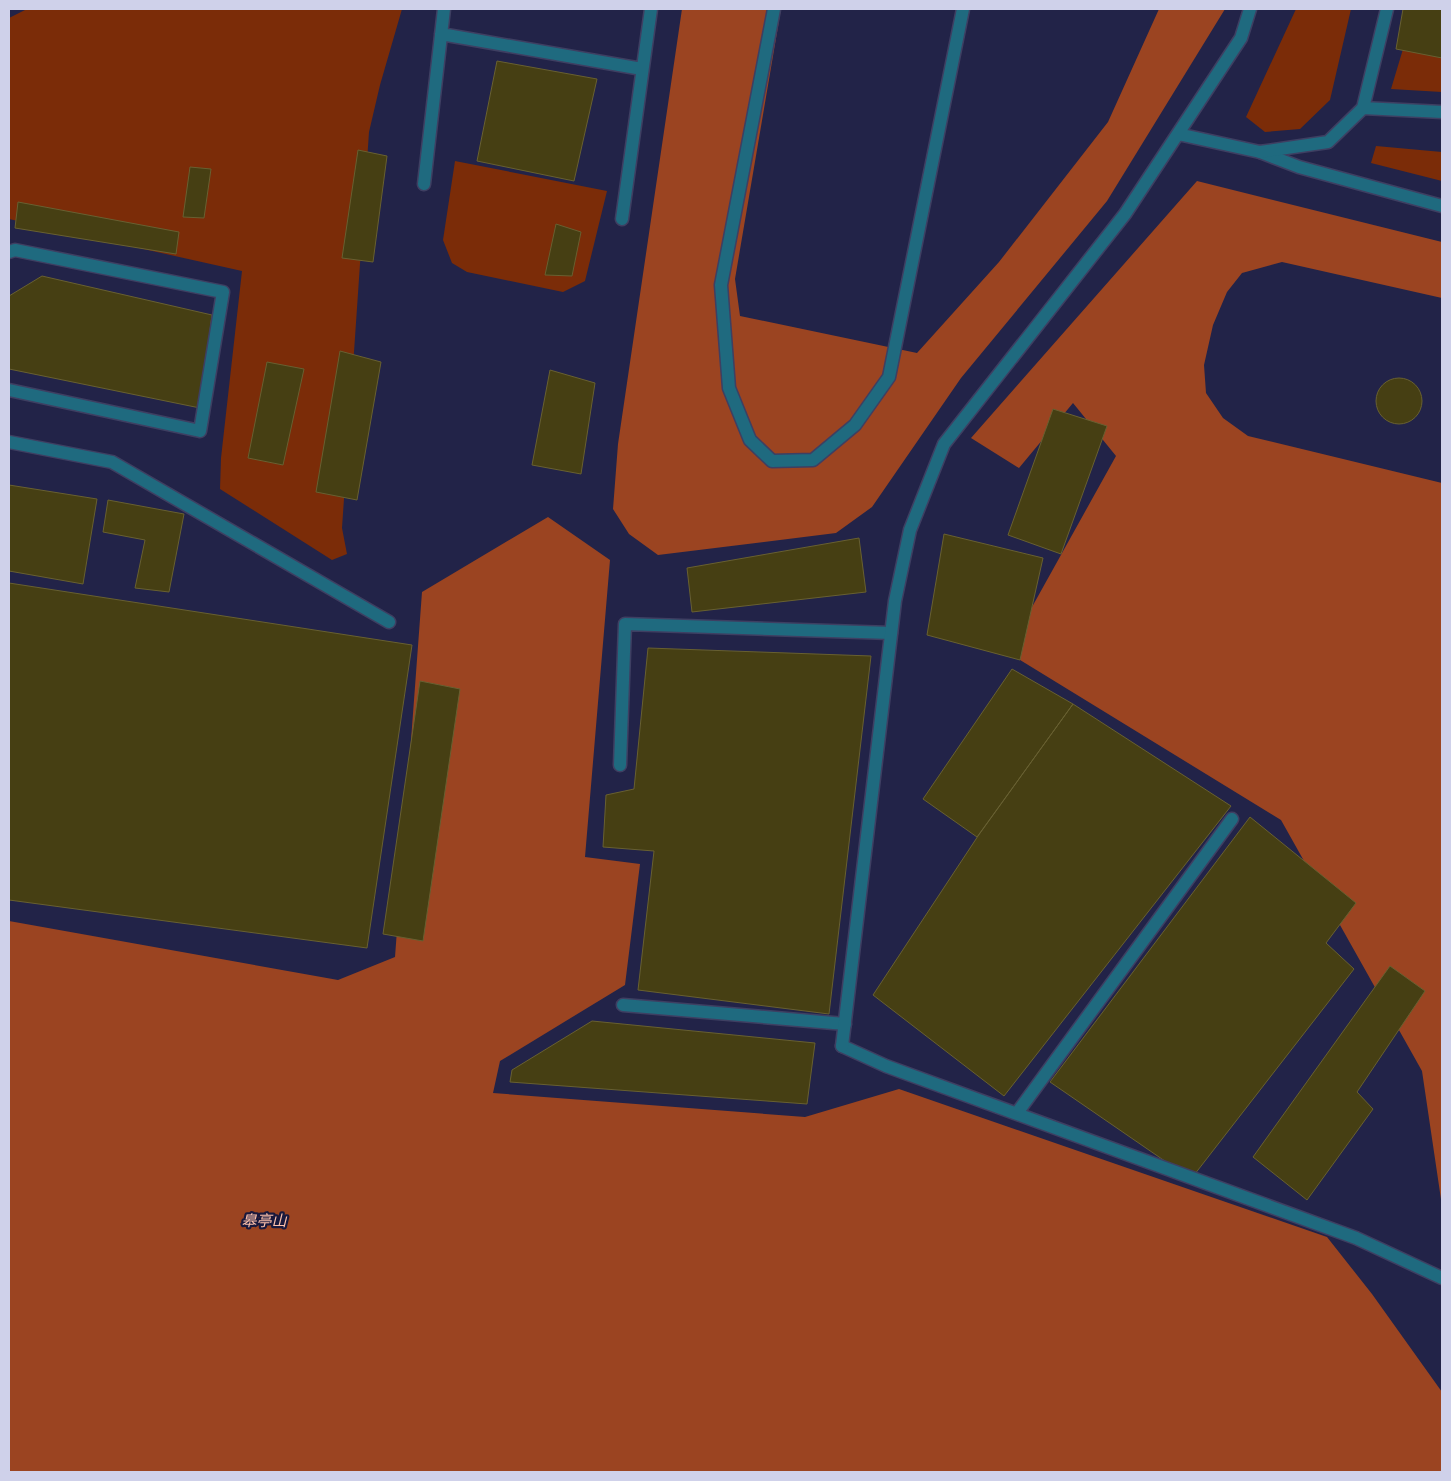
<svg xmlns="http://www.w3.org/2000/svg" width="1451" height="1481" font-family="'Zilla Slab','Noto Sans SC',serif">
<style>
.green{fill:#7b2c08}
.forest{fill:#9b4421}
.building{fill:#463f13;stroke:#686031}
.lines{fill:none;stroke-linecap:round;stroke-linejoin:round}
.lane-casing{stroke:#3e3f62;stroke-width:15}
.street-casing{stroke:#3e3f62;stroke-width:15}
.lane{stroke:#1f6a7f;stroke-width:12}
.street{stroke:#1f6a7f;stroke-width:12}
.labels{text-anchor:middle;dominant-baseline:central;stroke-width:4.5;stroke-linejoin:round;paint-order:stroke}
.park-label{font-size:15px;font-style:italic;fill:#fcc1ab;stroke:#19193d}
</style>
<rect width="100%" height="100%" fill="#222348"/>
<path class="green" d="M 27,9 L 402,9 L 380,85 L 369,132 L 342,528 L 347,554 L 332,560 L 220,489 L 221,458 L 242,271 L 9,219 L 9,18 Z
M 1296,9 L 1351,9 L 1330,100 L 1300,129 L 1265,132 L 1246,117 Z
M 1415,9 L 1442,9 L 1442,92 L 1391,89 Z
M 1376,146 L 1442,152 L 1442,181 L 1371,163 Z
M 455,161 L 607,191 L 585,281 L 563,292 L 467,272 L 452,263 L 443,240 Z"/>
<path class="forest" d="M 682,9 L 781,9 L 735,279 L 740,316 L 917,353 L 999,262 L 1108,122 L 1159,9 L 1225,9 L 1107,201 L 961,378 L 872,507 L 836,533 L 658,555 L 629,534 L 613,509 L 618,444 Z
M 1197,181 L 1442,242 L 1442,298 L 1282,262 L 1242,273 L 1227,292 L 1213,325 L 1204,365 L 1206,393 L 1223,418 L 1248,436 L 1442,483 L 1442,1206 L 1422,1071 L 1281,820 L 1007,652 L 1116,456 L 1073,403 L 1019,468 L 971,438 Z
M 548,517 L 610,560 L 585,857 L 640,864 L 625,985 L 500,1061 L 493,1093 L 805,1117 L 899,1089 L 1327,1237 L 1372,1294 L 1442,1392 L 1442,1472 L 9,1472 L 9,921 L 338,980 L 395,957 L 422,592 Z"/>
<path class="building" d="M 1403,9 L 1442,9 L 1442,58 L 1396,49 Z
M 497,61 L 597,79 L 574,181 L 477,161 Z
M 358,150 L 387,156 L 373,262 L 342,258 Z
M 190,167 L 211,169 L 204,218 L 183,217 Z
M 18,202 L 179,232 L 176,254 L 15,228 Z
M 556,224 L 581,232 L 572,276 L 545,275 Z
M 42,276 L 212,315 L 200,408 L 9,369 L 9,296 Z
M 340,351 L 381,362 L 357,500 L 316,492 Z
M 267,362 L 304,369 L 283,465 L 248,458 Z
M 550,370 L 595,383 L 581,474 L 532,465 Z
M1376 401a23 23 0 1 1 46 0a23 23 0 1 1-46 0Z
M 1053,409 L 1107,426 L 1061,554 L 1008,535 Z
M 9,485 L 97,499 L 83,584 L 9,571 Z
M 108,500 L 184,514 L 169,592 L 135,588 L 145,540 L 103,532 Z
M 944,534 L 1043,558 L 1020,660 L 927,635 Z
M 859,538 L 866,592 L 692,612 L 687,568 Z
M 9,583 L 412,645 L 367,948 L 9,900 Z
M 648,648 L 871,656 L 829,1014 L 638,990 L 654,851 L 603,847 L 606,795 L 634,789 Z
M 1012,669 L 1073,704 L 977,837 L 923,799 Z
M 420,681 L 460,689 L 423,941 L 383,934 Z
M 1073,704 L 1231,806 L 1004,1096 L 873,995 L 978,836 Z
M 1250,817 L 1356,903 L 1326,943 L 1354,969 L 1191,1179 L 1050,1082 Z
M 1390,966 L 1425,991 L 1357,1092 L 1373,1109 L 1307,1200 L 1253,1157 Z
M 592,1021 L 815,1043 L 807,1104 L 510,1082 L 512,1070 Z"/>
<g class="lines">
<defs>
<path id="lane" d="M 774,9 L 721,285 L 729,388 L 750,440 L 772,461 L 813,460 L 855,425 L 889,377 L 963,9
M 441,34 L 642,69
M 1260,152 L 1299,167 L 1442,206
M 424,184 L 444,9
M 622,219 L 651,9
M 9,252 L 15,250 L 223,292 L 200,431 L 9,390
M 9,442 L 112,462 L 389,622
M 620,765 L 625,624 L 891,633
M 623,1005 L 845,1024
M 842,1046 L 886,1066 L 1356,1238 L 1442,1278
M 1017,1113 L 1232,819"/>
<path id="street" d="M 1363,108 L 1387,9
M 1178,134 L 1260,152 L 1328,142 L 1363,108 L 1442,112
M 842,1046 L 895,601 L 910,530 L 944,444 L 1125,214 L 1241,38 L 1250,9"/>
</defs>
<use href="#lane" class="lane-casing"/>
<use href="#street" class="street-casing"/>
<use href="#lane" class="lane"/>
<use href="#street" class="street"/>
</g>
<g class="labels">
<g class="park-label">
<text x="264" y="1221">皋亭山</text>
</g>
</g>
<rect width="1451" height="1481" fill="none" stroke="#cfd1ea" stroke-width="20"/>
</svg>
